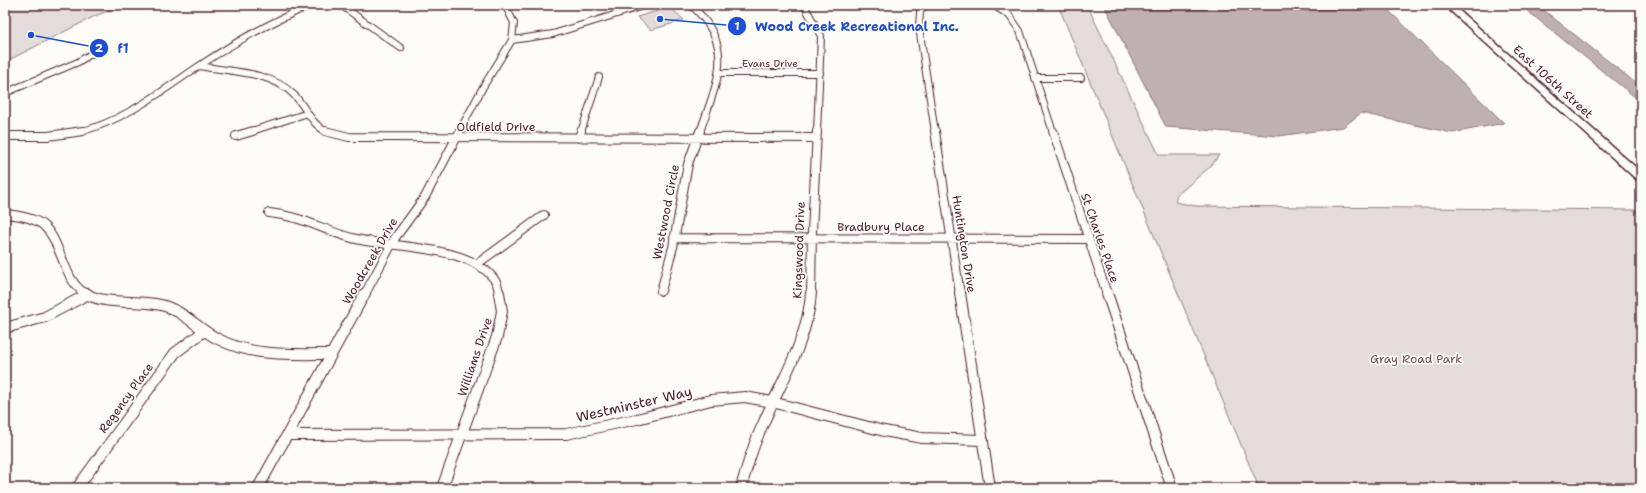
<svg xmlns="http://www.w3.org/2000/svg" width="1646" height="493" font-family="'Shantell Sans',sans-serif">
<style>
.green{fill:#e3dcda;stroke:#967e82}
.water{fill:#c0b1b1;stroke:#91777b}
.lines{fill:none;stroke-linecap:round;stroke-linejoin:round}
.stream{stroke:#91777b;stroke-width:2.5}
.street-far2-casing{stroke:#4a1f2b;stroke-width:8}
.street-far1-casing{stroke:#4a1f2b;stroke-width:10}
.street-casing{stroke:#4a1f2b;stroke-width:12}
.secondary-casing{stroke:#4a1f2b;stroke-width:3}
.street-far2{stroke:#fdfcf7;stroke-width:6}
.street-far1{stroke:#fdfcf7;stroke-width:8}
.street{stroke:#fdfcf7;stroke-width:10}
.secondary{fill:#fdfcf7;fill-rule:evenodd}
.labels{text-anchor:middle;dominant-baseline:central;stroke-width:3.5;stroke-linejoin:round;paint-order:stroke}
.far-street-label{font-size:10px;fill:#4a1f2b;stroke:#fdfcf7}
.street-label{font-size:12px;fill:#4a1f2b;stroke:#fdfcf7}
.park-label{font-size:12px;fill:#704e57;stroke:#fdfcf7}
.near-street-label{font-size:14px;fill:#4a1f2b;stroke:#fdfcf7}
.leader{fill:none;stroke:#1d4ed8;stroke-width:1.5}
.callout-dot{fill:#1d4ed8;stroke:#fdfcf7;stroke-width:1.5}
.mark-label{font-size:12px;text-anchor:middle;font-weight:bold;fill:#fff}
.callout-label{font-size:13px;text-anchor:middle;font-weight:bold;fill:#1d4ed8;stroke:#fdfcf7;stroke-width:3.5;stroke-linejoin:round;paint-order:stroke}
</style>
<rect width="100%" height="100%" fill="#fdfcf7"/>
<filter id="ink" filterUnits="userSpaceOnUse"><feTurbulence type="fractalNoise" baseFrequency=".025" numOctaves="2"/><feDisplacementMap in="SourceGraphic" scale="8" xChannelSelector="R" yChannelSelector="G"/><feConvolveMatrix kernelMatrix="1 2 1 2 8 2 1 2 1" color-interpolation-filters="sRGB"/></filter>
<g filter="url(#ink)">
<path class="green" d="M 5,5 L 123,5 L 95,16 L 5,62 Z
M 1058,5 L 1087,5 L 1159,155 L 1219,155 L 1211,166 L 1177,195 L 1175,202 L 1196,206 L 1641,210 L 1641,488 L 1259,488 Z
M 670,7 L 684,20 L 651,30 L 637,17 Z"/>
<path class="water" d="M 1104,5 L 1383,5 L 1504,123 L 1452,133 L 1361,113 L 1343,127 L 1279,136 L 1166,127 Z
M 1520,5 L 1537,5 L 1641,87 L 1641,102 Z"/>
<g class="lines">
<path class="stream" d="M 5,26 L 7,28 L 5,33"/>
<defs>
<path id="street-far2" d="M 341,5 L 401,48
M 691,5 C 737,47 717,81 700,132
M 804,5 L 821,36 L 817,132
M 924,5 L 920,12 L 919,27 L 935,132
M 993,5 L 1009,15 L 1020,31 L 1053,132
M 512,40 L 553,34 L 646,5
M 200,66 C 230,72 270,71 293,94 C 306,106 310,124 327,132
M 719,73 L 820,73
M 1035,78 L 1081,78
M 5,93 L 78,62 L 99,49
M 79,132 C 124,121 162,91 199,66 C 235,42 272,21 312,5
M 249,132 L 308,113
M 459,132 L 483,87 L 512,40 L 514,23 L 505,5
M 581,132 L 599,77"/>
<path id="street-far1" d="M 325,131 L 349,137 L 816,138
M 935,131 L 960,294
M 1053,131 L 1107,294
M 5,136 L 48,136 L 83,131
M 236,136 L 253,131
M 579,138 L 581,131
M 269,213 C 304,216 325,232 356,239 C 394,248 474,245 496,282 C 498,285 498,290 500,294
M 5,214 C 52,218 50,232 67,270 C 71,280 76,288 86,294
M 674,238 L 1088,239
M 477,264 L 544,215
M 661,291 L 673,247 L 688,164 L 700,131
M 365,294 L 395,238 L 425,197 L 460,131
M 811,294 L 812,232 L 817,131"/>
<path id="street" d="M 84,293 C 107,306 136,299 161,305 C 183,310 198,329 218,339 C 252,357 293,354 331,354
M 960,293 L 990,488
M 1107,293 L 1172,488
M 5,328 L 45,317 L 88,294
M 287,435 L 566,434 L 637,419 L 711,400 L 745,397 L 772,402 L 884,431 L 922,438 L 983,440
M 77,488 L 175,353 L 203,332
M 258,488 L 365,293
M 442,488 L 497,337 L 502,311 L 499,293
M 741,488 C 747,466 753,445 763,424 C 781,382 808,340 811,293"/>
<path id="secondary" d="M 1444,5 L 1453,5 L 1641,172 L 1641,181 L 1637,180 Z"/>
</defs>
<use href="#street-far2" class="street-far2-casing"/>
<use href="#street-far1" class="street-far1-casing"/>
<use href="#street" class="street-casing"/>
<use href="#secondary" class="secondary-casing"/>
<use href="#street-far2" class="street-far2"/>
<use href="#street-far1" class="street-far1"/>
<use href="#street" class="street"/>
<use href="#secondary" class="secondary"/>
</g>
</g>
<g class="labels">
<g class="far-street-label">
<text x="770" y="63">Evans Drive</text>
</g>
<g class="street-label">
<text transform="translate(1553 82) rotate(42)">East 106th Street</text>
<text x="496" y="127">Oldfield Drive</text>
<text transform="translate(666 212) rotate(-79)">Westwood Circle</text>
<text x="881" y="227">Bradbury Place</text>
<text transform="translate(1100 238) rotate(71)">St Charles Place</text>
<text transform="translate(964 244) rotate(81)">Huntington Drive</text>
<text transform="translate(799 250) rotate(-88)">Kingswood Drive</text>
<text transform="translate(370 261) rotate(-60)">Woodcreek Drive</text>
<text transform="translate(475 357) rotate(-71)">Williams Drive</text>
<text transform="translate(126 398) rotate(-54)">Regency Place</text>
</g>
<g class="park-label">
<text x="1416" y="359">Gray Road Park</text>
</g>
<g class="near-street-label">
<text transform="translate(634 404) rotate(-13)">Westminster Way</text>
</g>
</g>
<path class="leader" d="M660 19L737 26M31 35L99 48"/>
<g class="callout-dot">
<circle cx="660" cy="19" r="4"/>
<circle cx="31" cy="35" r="4"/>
<circle cx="737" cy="26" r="10"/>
<circle cx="99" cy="48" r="10"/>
</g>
<g class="mark-label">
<text x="737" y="30">1</text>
<text x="99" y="52">2</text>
</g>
<g class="callout-label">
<text x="857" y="31">Wood Creek Recreational Inc.</text>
<text x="123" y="53">f1</text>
</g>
<rect width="1646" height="493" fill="none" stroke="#fdfcf7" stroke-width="20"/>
<rect x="10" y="10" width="1626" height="473" fill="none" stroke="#4a1f2b" stroke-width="1.5" filter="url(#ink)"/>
</svg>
